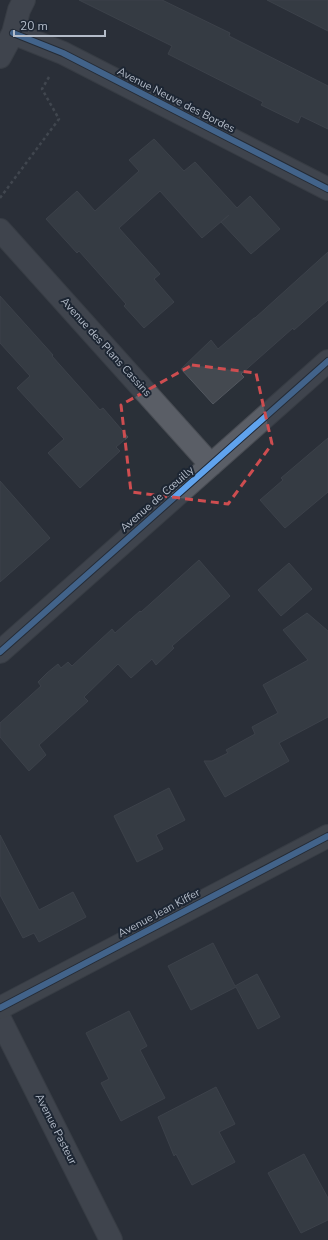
<svg xmlns="http://www.w3.org/2000/svg" width="328" height="1240" font-family="'Nunito Sans',sans-serif">
<style>
.building{fill:#444950;stroke:#52575f}
.lines{fill:none;stroke-linecap:round;stroke-linejoin:round}
.street-casing{stroke:#484c53;stroke-width:24}
.secondary-casing{stroke:#484c53;stroke-width:24}
.path{stroke:#5d636a;stroke-width:2.5;stroke-dasharray:3 3;stroke-linecap:butt}
.street{stroke:#5a5e66;stroke-width:22}
.secondary{stroke:#595d64;stroke-width:22}
.cycleway-casing{stroke:#1d2633;stroke-width:8}
.cycleway{stroke:#60a3ed;stroke-width:6}
.marked{fill:none;stroke:#ce4d50;stroke-width:3;stroke-dasharray:8 5;stroke-linejoin:round}
.labels{text-anchor:middle;dominant-baseline:central;stroke-width:4;stroke-linejoin:round;paint-order:stroke}
.street-label{font-size:11px;fill:#b4bcc9;stroke:#1d2633}
</style>
<rect width="100%" height="100%" fill="#2a3038"/>
<path class="building" d="M 79,0 L 162,0 L 230,33 L 229,36 L 328,86 L 328,129 L 301,116 L 298,123 L 261,105 L 263,102 L 168,54 L 172,46 Z
M 267,0 L 328,0 L 328,31 Z
M 154,139 L 184,171 L 195,162 L 237,208 L 250,196 L 280,229 L 251,254 L 221,222 L 229,215 L 202,238 L 160,191 L 119,228 L 160,274 L 154,279 L 174,302 L 144,328 L 124,306 L 126,304 L 79,251 L 77,253 L 46,219 L 77,191 L 95,211 L 139,171 L 129,160 Z
M 328,252 L 328,300 L 294,330 L 293,328 L 241,374 L 244,377 L 213,404 L 181,369 L 211,340 L 218,349 L 254,318 L 255,318 Z
M 0,296 L 53,355 L 52,356 L 100,410 L 103,408 L 128,437 L 116,447 L 120,451 L 80,488 L 48,453 L 64,439 L 17,388 L 30,376 L 0,343 Z
M 328,438 L 328,492 L 285,528 L 260,500 L 283,480 L 281,478 Z
M 0,481 L 50,538 L 0,582 Z
M 199,560 L 230,596 L 172,646 L 174,648 L 156,665 L 152,659 L 131,678 L 118,664 L 84,697 L 88,701 L 39,745 L 46,755 L 29,771 L 0,737 L 0,723 L 41,686 L 38,682 L 47,673 L 58,664 L 61,668 L 68,662 L 72,666 L 112,629 L 115,633 L 140,611 L 141,612 Z
M 289,563 L 312,589 L 281,616 L 258,590 Z
M 307,613 L 328,631 L 328,717 L 279,743 L 289,761 L 225,797 L 204,761 L 212,761 L 228,753 L 226,750 L 255,734 L 252,727 L 278,713 L 263,685 L 308,660 L 283,630 Z
M 169,788 L 185,820 L 156,835 L 163,849 L 137,862 L 114,816 Z
M 0,835 L 39,910 L 73,892 L 86,917 L 39,942 L 34,933 L 23,938 L 0,895 Z
M 213,943 L 235,986 L 257,974 L 280,1017 L 258,1029 L 236,987 L 191,1010 L 168,966 Z
M 129,1011 L 147,1046 L 140,1050 L 165,1098 L 121,1121 L 101,1083 L 109,1079 L 86,1033 Z
M 216,1087 L 235,1124 L 219,1132 L 235,1162 L 192,1185 L 176,1154 L 174,1156 L 158,1117 Z
M 304,1154 L 328,1198 L 328,1220 L 301,1233 L 268,1173 Z"/>
<g class="lines">
<defs>
<path id="street" d="M 13,33 L 63,53 L 328,189
M 0,57 L 13,33 L 19,10 L 24,0
M 0,230 L 211,465
M 0,652 L 328,361
M 0,1019 L 111,1240"/>
<path id="secondary" d="M 0,1008 L 328,836"/>
</defs>
<use href="#street" class="street-casing"/>
<use href="#secondary" class="secondary-casing"/>
<path class="path" d="M 0,198 L 59,119 L 42,89 L 49,77"/>
<use href="#street" class="street"/>
<use href="#secondary" class="secondary"/>
<defs>
<path id="cycleway" d="M 13,33 L 63,53 L 328,189
M 0,652 L 328,361
M 0,1008 L 328,836"/>
</defs>
<use href="#cycleway" class="cycleway-casing"/>
<use href="#cycleway" class="cycleway"/>
</g>
<path d="M0 0H328V1240H0ZM 192,365 L 256,373 L 272,444 L 228,504 L 131,492 L 121,405 Z" fill="#2a3038" fill-opacity=".55" fill-rule="evenodd"/>
<path class="marked" d="M 192,365 L 256,373 L 272,444 L 228,504 L 131,492 L 121,405 Z"/>
<g class="labels">
<g class="street-label">
<text transform="translate(176 100) rotate(27)">Avenue Neuve des Bordes</text>
<text transform="translate(106 347) rotate(48)">Avenue des Plans Cassins</text>
<text transform="translate(157 499) rotate(-41)">Avenue de Cœuilly</text>
<text transform="translate(159 913) rotate(-28)">Avenue Jean Kiffer</text>
<text transform="translate(56 1129) rotate(63)">Avenue Pasteur</text>
</g>
</g>
<path d="M14 30v6h91v-6" fill="none" stroke="#b4bcc9" stroke-width="2"/>
<text x="20" y="30" font-size="12" fill="#b4bcc9" stroke="#1d2633" stroke-width="3" paint-order="stroke">20 m</text>
</svg>
